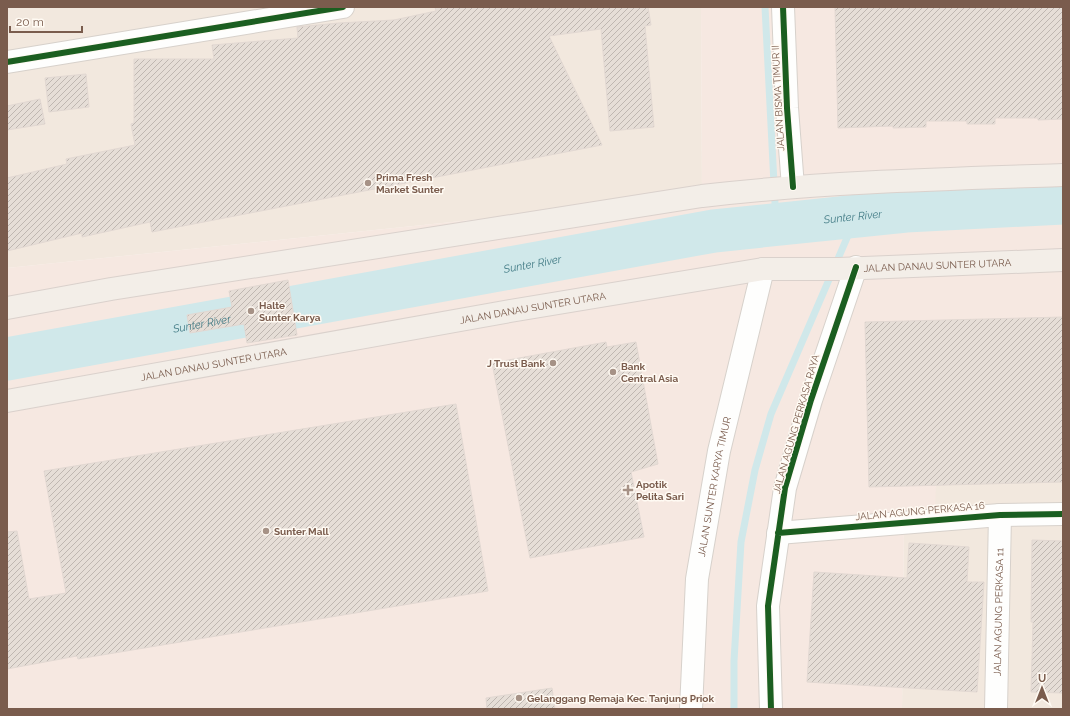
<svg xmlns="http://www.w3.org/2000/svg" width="1070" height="716" font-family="Raleway,sans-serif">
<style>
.residential{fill:#f2e8de}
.commercial{fill:#f6e8e1}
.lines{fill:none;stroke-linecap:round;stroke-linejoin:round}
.stream{stroke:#d0e8ea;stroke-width:7}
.river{stroke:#d0e8ea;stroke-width:43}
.building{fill:url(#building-hatch);stroke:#e2d8d2}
.minor-casing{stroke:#d7d1cb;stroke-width:24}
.major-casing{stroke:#dad1cc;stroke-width:24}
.minor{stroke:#fefefd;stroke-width:22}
.major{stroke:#f3eee8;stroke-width:22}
.cycleway-casing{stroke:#fffaf3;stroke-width:8}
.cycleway{stroke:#1b5e20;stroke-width:6}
.poi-dot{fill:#a69286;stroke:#fffaf3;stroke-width:1.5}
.labels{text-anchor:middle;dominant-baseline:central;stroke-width:3;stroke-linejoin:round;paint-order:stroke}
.street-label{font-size:10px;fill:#7a5c4d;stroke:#fffaf3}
.poi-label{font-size:10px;font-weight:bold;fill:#7a5c4d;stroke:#fffaf3;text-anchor:start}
.water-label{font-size:11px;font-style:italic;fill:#437c86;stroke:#fffaf3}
</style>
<defs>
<pattern id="building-hatch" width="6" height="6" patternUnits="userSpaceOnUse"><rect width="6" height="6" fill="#e6ded7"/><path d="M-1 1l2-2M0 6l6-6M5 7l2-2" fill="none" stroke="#bfb7b1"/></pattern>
</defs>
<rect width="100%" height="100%" fill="#f9f5f0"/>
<path class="residential" d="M 7,7 L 701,7 L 702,196 L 7,268 Z
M 1063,386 L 1063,709 L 902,709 L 904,524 L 939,388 Z"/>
<path class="commercial" d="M 701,7 L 1063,7 L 1063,386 L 939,388 L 935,515 L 904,524 L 902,709 L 7,709 L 7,268 L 702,196 Z"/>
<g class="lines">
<path class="stream" d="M 765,7 L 776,223
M 734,709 L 734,661 L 741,542 L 755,470 L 771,414 L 856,217"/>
<path class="river" id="s1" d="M 7,359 L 714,231 L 906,211 L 1063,203"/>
</g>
<path class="building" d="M 435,7 L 648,7 L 651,25 L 645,26 L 654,127 L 610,131 L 601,29 L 549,36 L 602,145 L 152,232 L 150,222 L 82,237 L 82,233 L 7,251 L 7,178 L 67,164 L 66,159 L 135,145 L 131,124 L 134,123 L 134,59 L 214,59 L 212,45 L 298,38 L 297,27 L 339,23 L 394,20 L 436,11 Z
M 835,7 L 1063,7 L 1063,119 L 1038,120 L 1038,118 L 995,118 L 995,124 L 967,124 L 967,121 L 926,121 L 926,127 L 893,128 L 893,126 L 838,128 Z
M 86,74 L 89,107 L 49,112 L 45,78 Z
M 40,99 L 45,124 L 7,130 L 7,106 Z
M 288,280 L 297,335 L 247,343 L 244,324 L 190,333 L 187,315 L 232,307 L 229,291 Z
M 1063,317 L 1063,482 L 869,487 L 865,322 Z
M 606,342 L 607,347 L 636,342 L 658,464 L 631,472 L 644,537 L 530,558 L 492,363 Z
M 456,404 L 488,591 L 78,659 L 77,656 L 7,669 L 7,532 L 17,531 L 29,599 L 66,593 L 44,471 Z
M 1032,540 L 1063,541 L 1063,693 L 1031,692 L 1033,622 L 1031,622 Z
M 909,543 L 969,547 L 967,582 L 984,582 L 977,692 L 807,682 L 814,572 L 907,578 Z
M 552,688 L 555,709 L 487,709 L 486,698 Z"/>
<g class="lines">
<defs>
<g id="minor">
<path d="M 783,7 L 787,108 L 793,187"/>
<path d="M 7,62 L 343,7"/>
<path d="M 778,533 L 1000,515 L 1063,514"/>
<path id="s2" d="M 691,709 L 697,579 L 719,451 L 763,269"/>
<path d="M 771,709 L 768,606 L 785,488 L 811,400 L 856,267"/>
<path id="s3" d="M 996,709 L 1000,515"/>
</g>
<g id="major">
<path d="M 7,308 L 111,289 L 702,196 C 822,182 942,179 1063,175"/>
<path id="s4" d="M 7,401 L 510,311 L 763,269 L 839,269 L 1063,260"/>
</g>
</defs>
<use href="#minor" class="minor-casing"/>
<use href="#major" class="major-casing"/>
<use href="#minor" class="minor"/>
<use href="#major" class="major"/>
<defs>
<path id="cycleway" d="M 783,7 L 787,108 L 793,187
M 7,62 L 343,7
M 778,533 L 1000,515 L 1063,514
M 771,709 L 768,606 L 785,488 L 811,400 L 856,267"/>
</defs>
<use href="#cycleway" class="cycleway-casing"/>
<use href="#cycleway" class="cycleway"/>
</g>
<g class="poi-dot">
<circle cx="368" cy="183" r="4"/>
<circle cx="251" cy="311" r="4"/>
<circle cx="553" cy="363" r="4"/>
<circle cx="613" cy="372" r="4"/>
<path d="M626 484h4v4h4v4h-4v4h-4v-4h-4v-4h4z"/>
<circle cx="266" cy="531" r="4"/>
<circle cx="519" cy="698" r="4"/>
</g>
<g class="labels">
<g class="street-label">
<text transform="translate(778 98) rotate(-93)">JALAN BISMA TIMUR II</text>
<text stroke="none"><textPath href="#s4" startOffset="942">JALAN DANAU SUNTER UTARA</textPath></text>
<text stroke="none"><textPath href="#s4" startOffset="534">JALAN DANAU SUNTER UTARA</textPath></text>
<text stroke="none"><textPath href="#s4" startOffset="210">JALAN DANAU SUNTER UTARA</textPath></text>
<text transform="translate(796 424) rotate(-74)">JALAN AGUNG PERKASA RAYA</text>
<text stroke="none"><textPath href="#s2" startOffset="224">JALAN SUNTER KARYA TIMUR</textPath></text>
<text transform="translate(920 511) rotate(-5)">JALAN AGUNG PERKASA 16</text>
<text stroke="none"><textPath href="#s3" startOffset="97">JALAN AGUNG PERKASA 11</textPath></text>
</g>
<g class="poi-label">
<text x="376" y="177">Prima Fresh<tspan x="376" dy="12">Market Sunter</tspan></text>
<text x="259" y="305">Halte<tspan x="259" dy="12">Sunter Karya</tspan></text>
<text x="545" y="363" text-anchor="end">J Trust Bank</text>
<text x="621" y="366">Bank<tspan x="621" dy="12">Central Asia</tspan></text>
<text x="636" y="484">Apotik<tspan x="636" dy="12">Pelita Sari</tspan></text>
<text x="274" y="531">Sunter Mall</text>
<text x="527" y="698">Gelanggang Remaja Kec. Tanjung Priok</text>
</g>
<g class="water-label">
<text stroke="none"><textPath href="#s1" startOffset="858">Sunter River</textPath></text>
<text stroke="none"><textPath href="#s1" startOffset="534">Sunter River</textPath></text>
<text stroke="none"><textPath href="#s1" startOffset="198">Sunter River</textPath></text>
</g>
</g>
<rect width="1070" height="716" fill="none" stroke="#7a5c4d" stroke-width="16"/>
<g transform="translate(1042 688)" stroke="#fffaf3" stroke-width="3" paint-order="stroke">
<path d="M0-3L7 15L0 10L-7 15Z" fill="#7a5c4d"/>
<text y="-6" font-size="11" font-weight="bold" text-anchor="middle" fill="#7a5c4d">U</text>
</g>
<path d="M10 26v6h72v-6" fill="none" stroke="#7a5c4d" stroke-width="2"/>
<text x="16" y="26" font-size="12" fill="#7a5c4d" stroke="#fffaf3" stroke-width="3" paint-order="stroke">20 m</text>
</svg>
